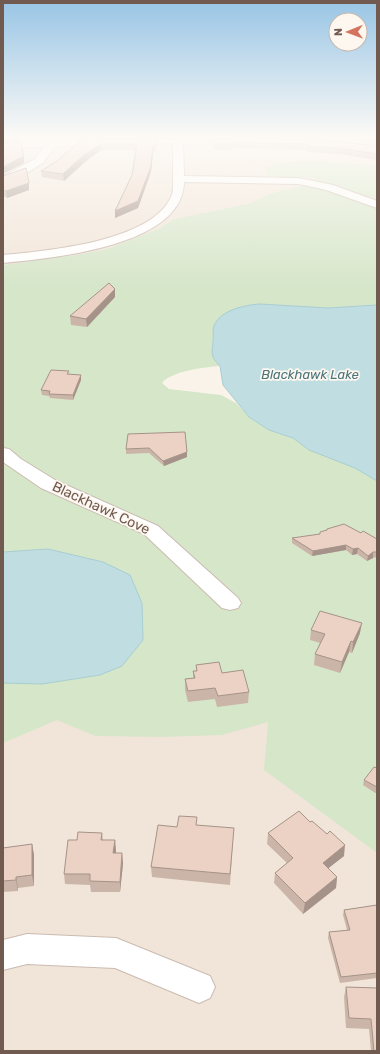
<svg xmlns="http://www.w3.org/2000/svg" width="380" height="1054" font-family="Rubik,sans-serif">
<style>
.residential{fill:#f1e5d9}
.green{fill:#d6e6c9}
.water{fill:#c0dee1;stroke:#a8cdd2}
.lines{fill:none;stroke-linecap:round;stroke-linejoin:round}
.minor-casing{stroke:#cbbbb1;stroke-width:2}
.minor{fill:#fff;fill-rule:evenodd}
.wall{fill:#cbb5a9}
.shaded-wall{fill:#a59389}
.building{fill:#ecd2c4;stroke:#a59389}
.labels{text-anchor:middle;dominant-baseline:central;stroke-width:3.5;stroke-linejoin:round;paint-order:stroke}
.far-water-label{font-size:13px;font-style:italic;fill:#49757b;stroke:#fdf7f0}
.street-label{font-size:14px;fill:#715a50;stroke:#fdf7f0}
</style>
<rect width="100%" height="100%" fill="#faf3ea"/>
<path class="residential" d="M 3,139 L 377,139 L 377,261 L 139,343 L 377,801 L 377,1051 L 3,1051 Z"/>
<path class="green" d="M 318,161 L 377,166 L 377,305 L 328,308 L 260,304 L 245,306 L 214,327 C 214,343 207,354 220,366 C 204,367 172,371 162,383 L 169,389 L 221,395 L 236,403 L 249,417 L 269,430 L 293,438 L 309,450 L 355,468 L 377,481 L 377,853 L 264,770 L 268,722 L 222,735 L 162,737 L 95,736 L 57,720 L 3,743 L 3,265 L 76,255 L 107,249 L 158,229 L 175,219 L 248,204 L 273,193 L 317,182 L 314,178 C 299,175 283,179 267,175 L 265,168 C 281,160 300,162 318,161 Z"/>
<path class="water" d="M 260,304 L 328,308 L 377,305 L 377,481 L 355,468 L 309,450 L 293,438 L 269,430 L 249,417 L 223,385 L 220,366 C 210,356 212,354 213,341 C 214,336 212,330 214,326 C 220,310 245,305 260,304 Z
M 48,549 L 103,562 L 130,575 L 142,603 L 143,640 L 122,666 L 100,675 L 42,684 L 3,683 L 3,552 Z"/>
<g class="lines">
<defs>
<path id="minor" d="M 47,139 L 57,139 L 57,140 L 204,139 L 199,142 L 183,142 L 184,176 L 299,178 L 333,185 L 377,201 L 377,208 L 326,190 L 299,184 L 184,182 C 183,247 51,258 3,263 L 3,255 C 46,251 151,242 171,197 C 174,191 173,185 173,179 C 173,168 173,155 173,143 L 55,146 L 43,163 L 30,171 L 3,183 L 3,176 L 35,159 L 44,147 L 3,148 L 3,142 L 47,141 Z
M 3,448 L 9,449 L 21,459 L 55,480 L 158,526 L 238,598 L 241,603 L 238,608 L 230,610 L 222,608 L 144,534 L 41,488 L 3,462 Z
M 27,934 L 116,938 L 210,976 L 215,987 L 210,998 L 199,1003 L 115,968 L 27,964 L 3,970 L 3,940 Z"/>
</defs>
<use href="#minor" class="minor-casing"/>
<use href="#minor" class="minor"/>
</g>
<path class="wall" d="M 3,139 L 20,139 L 20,140 L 3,141 Z
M 211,139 L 312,139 L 377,146 L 377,160 L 339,154 L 307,152 L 307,150 L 231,148 L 231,150 L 214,150 Z
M 344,139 L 377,139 L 377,144 Z
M 78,140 L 157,145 L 156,151 L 153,151 L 151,172 L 138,208 L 115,218 L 132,175 L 136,150 L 101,150 L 85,162 L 64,181 L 42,177 L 41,171 L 57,161 L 78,143 Z
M 3,176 L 29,190 L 7,198 L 3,196 Z
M 115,297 L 87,327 L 71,325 L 70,316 Z
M 69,374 L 81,380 L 73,400 L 50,398 L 49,396 L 42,395 L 41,390 Z
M 185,432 L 187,457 L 164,466 L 149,453 L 126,454 L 126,449 Z
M 361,533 L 377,539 L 377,557 L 373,558 L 367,561 L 357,554 L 352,555 L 346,550 L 312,556 L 292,543 L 292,538 Z
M 311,630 L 360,633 L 352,653 L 349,652 L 340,673 L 314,665 L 315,654 L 320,643 L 310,640 Z
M 196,665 L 222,673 L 249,692 L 248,703 L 217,707 L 215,699 L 188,702 L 185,690 L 185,679 L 193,678 L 193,671 L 196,671 Z
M 377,768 L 377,794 L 363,785 L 364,780 Z
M 197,825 L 233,839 L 230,885 L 152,877 L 151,867 L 177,827 Z
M 102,833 L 103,840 L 115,840 L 116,853 L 122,853 L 123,864 L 120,892 L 91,892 L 90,885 L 65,884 L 64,874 L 77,840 Z
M 268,833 L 344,856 L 328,868 L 337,877 L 336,888 L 303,914 L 274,883 L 275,873 L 287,863 L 267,844 Z
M 32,844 L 34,855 L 34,886 L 18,888 L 18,891 L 3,892 L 3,848 Z
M 377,905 L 377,978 L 340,983 L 328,938 L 329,932 L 347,930 L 343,915 L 344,910 Z
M 346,987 L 377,988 L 377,1051 L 371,1051 L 369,1029 L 346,1028 L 344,997 Z"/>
<path class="shaded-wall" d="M 101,144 L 101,150 L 85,162 L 64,181 L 63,174 L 84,155 Z
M 153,145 L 153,151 L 151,172 L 138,208 L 115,218 L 115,211 Z
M 24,156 L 24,163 L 3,174 L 3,167 Z
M 29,183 L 29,190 L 7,198 L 6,191 Z
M 115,289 L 115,297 L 87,327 L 86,319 Z
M 81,375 L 81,380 L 73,400 L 73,395 Z
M 187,452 L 187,457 L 164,466 L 163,461 Z
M 346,545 L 346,550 L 312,556 L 313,551 Z
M 358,548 L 357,554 L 352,555 L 353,549 Z
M 373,552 L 373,558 L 367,561 L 368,556 Z
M 362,623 L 360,633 L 352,653 L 353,642 Z
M 351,641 L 349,652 L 340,673 L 342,662 Z
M 115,840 L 116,851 L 114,864 L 113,853 Z
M 32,844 L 34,855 L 34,886 L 32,875 Z
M 345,845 L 344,856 L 321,874 L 323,863 Z
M 122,853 L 123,864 L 120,892 L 120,882 Z
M 16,877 L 18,888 L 18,891 L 16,880 Z
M 337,877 L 336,888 L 303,914 L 305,903 Z"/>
<path class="building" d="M 132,139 L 157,139 L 156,145 L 153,145 L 151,166 L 138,201 L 115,211 L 132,175 L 137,144 L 101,144 L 84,155 L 63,174 L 41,171 L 57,161 L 78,143 L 78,140 Z
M 213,139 L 312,139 L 377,146 L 377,154 L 339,148 L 307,146 L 308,144 L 231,142 L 231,144 L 214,144 Z
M 3,143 L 21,143 L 24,156 L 3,167 Z
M 26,168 L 29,183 L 6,191 L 3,190 L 3,176 Z
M 109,283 L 115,289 L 86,319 L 70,316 Z
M 51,370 L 69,371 L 67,374 L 81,375 L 73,395 L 49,394 L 50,391 L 41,390 Z
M 185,432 L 187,452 L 163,461 L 149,448 L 126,449 L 128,434 Z
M 344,524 L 361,533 L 363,531 L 377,539 L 377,552 L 373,552 L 368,556 L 358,548 L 353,549 L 346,545 L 313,551 L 292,538 L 320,534 L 320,532 L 327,530 L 327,529 Z
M 320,611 L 362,623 L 353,642 L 351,641 L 342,662 L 315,654 L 325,634 L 311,630 Z
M 219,662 L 222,673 L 243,670 L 249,692 L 218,696 L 215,688 L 188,691 L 185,679 L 195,678 L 193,671 L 197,671 L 196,665 Z
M 374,767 L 377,768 L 377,787 L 364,780 Z
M 299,811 L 310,822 L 312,821 L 327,834 L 330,831 L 345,845 L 323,863 L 337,877 L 305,903 L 275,873 L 293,858 L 268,833 Z
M 179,816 L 197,817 L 196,825 L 234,828 L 230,874 L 151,867 L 158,825 L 177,827 Z
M 78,832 L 102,833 L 101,840 L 115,840 L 113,853 L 122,853 L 120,882 L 90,881 L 90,874 L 64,874 L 68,840 L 77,840 Z
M 32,844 L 32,875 L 16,877 L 16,880 L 3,881 L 3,848 Z
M 377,905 L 377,973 L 341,977 L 329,932 L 350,930 L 344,910 Z
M 346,987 L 377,988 L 377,1051 L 374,1051 L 371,1019 L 349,1018 Z"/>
<linearGradient id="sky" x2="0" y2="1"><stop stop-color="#98c5e5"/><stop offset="0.48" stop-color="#fdfaf6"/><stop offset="1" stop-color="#fdfaf6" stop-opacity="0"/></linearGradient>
<rect width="380" height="287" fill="url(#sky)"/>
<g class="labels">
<g class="far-water-label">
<text x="310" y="374">Blackhawk Lake</text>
</g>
<g class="street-label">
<text transform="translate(101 508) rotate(25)">Blackhawk Cove</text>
</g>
</g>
<rect width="380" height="1054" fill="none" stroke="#715a50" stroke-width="8"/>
<g transform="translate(348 32) rotate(269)"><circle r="19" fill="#fdf7f0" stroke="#c5b8b0"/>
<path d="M0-3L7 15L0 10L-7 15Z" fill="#d4735e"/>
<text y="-6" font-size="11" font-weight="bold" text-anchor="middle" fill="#715a50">N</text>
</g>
</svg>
